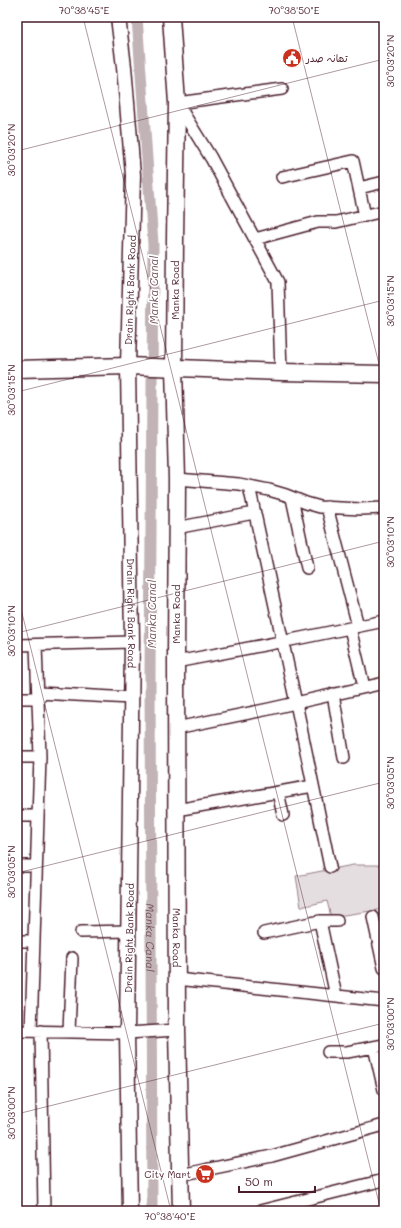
<svg xmlns="http://www.w3.org/2000/svg" width="401" height="1228" font-family="Mali,'Playpen Sans Arabic',sans-serif">
<style>
.green{fill:#e5dee0;stroke:#987e86}
.lines{fill:none;stroke-linecap:round;stroke-linejoin:round}
.canal{stroke:#c1b3b6;stroke-width:11}
.minor-casing{stroke:#4a1f2b;stroke-width:14}
.tertiary-casing{stroke:#4a1f2b;stroke-width:17}
.secondary-casing{stroke:#4a1f2b;stroke-width:19}
.minor{stroke:#fff;stroke-width:11}
.tertiary{stroke:#fff;stroke-width:14}
.secondary{stroke:#fff;stroke-width:16}
.ticks{fill:none;stroke:#4a1f2b;stroke-width:1;stroke-opacity:0.45}
.labels{text-anchor:middle;dominant-baseline:central;stroke-width:3.5;stroke-linejoin:round;paint-order:stroke}
.poi-label{font-size:10px;fill:#4a1f2b;stroke:#fff;text-anchor:start}
.street-label{font-size:10px;fill:#4a1f2b;stroke:#fff}
.water-label{font-size:11px;font-style:italic;fill:#74535c;stroke:#fff}
.neatline{fill:none;stroke:#4a1f2b;stroke-width:1.5}
.ticks-label{font-size:10px;text-anchor:middle;fill:#4a1f2b}
</style>
<rect width="100%" height="100%" fill="#fff"/>
<filter id="ink" filterUnits="userSpaceOnUse"><feTurbulence type="fractalNoise" baseFrequency=".025" numOctaves="2"/><feDisplacementMap in="SourceGraphic" scale="8" xChannelSelector="R" yChannelSelector="G"/><feConvolveMatrix kernelMatrix="1 2 1 2 8 2 1 2 1" color-interpolation-filters="sRGB"/></filter>
<g filter="url(#ink)">
<path class="green" d="M 353,865 L 384,865 L 384,909 L 331,917 L 327,901 L 301,907 L 296,876 Z"/>
<g class="lines">
<path class="canal" id="s1" d="M 137,17 L 153,244 L 150,675 L 152,1211"/>
<defs>
<path id="minor" d="M 282,177 L 353,161 L 365,216
M 359,188 L 384,182
M 255,239 L 318,222 L 336,222 L 384,211
M 281,372 L 278,282 L 211,158 L 177,103 L 282,89
M 177,479 L 239,484 L 269,490 L 286,495 L 306,503 L 320,507 L 361,509 L 384,508
M 249,486 L 296,703 L 330,867
M 292,498 L 307,568
M 327,507 L 358,626
M 176,528 L 254,513
M 350,628 L 364,687
M 17,645 L 132,642
M 176,662 L 301,638 L 384,621
M 39,693 L 131,698
M 333,694 L 344,758
M 17,698 L 39,698
M 176,728 L 269,709 L 384,683
M 17,757 L 40,757
M 278,792 L 283,815
M 176,810 L 313,786
M 17,816 L 38,816
M 17,866 L 36,866
M 373,917 L 384,968
M 320,921 L 336,996
M 81,932 L 129,931
M 264,933 L 320,921 L 337,921
M 17,941 L 34,941
M 177,979 L 384,1001
M 17,1031 L 127,1033 L 177,1030
M 31,1031 L 40,757 L 36,645
M 41,1031 L 44,1211
M 69,1032 L 72,958
M 374,1047 L 384,1090
M 328,1052 L 347,1052 L 384,1045
M 180,1175 L 272,1156 L 384,1125
M 260,1211 L 384,1180"/>
<g id="tertiary">
<path id="s2" d="M 118,17 L 124,67 L 133,175 L 128,366 L 132,642 L 127,1033 L 130,1211"/>
</g>
<g id="secondary">
<path id="s3" d="M 171,17 L 177,103 L 175,239 L 174,367 L 177,479 L 176,662 L 177,1030 L 181,1211"/>
<path d="M 17,369 L 128,366 L 281,372 L 384,374"/>
</g>
</defs>
<use href="#minor" class="minor-casing"/>
<use href="#tertiary" class="tertiary-casing"/>
<use href="#secondary" class="secondary-casing"/>
<use href="#minor" class="minor"/>
<use href="#tertiary" class="tertiary"/>
<use href="#secondary" class="secondary"/>
</g>
</g>
<path class="ticks" d="M 83,17 L 381,1211M 292,17 L 384,384M 17,151 L 384,59M 17,392 L 384,300M 17,593 L 171,1211M 17,633 L 384,541M 17,873 L 384,782M 17,1114 L 384,1023"/>
<defs>
<symbol id="civic-disc" viewBox="-11 -11 22 22"><circle r="9.5" fill="#c8321e" stroke="#fff"/><path d="M-.6-6.5H3V-4.5H.6V-3L4-1V1h2V6H-6V1h2V-1L-.6-3ZM-1.2 2.5V6h2.4V2.5Z" fill="#fff"/></symbol>
<symbol id="supermarket-disc" viewBox="-11 -11 22 22"><circle r="9.5" fill="#c8321e" stroke="#fff"/><path d="M-6-5.5h2.5l.6 2H6L4.5 2H-2.5L-4.4-4H-6ZM-1.5 3.2a1.3 1.3 0 1 0 .1 0ZM3 3.2a1.3 1.3 0 1 0 .1 0Z" fill="#fff"/></symbol>
</defs>
<g fill-rule="evenodd">
<use href="#civic-disc" x="281" y="47" width="22" height="22"/>
<use href="#supermarket-disc" x="194" y="1163" width="22" height="22"/>
</g>
<g class="labels">
<g class="poi-label">
<text x="306" y="58">تھانہ صدر</text>
<text x="191" y="1174" text-anchor="end">City Mart</text>
</g>
<g class="street-label">
<text transform="translate(130 290) rotate(-88)">Drain Right Bank Road</text>
<text transform="translate(175 290) rotate(-90)">Manka Road</text>
<text stroke="none"><textPath href="#s2" startOffset="597">Drain Right Bank Road</textPath></text>
<text transform="translate(176 614) rotate(-90)">Manka Road</text>
<text transform="translate(129 938) rotate(-89)">Drain Right Bank Road</text>
<text stroke="none"><textPath href="#s3" startOffset="921">Manka Road</textPath></text>
</g>
<g class="water-label">
<text transform="translate(153 290) rotate(-90)">Manka Canal</text>
<text transform="translate(151 614) rotate(-90)">Manka Canal</text>
<text stroke="none"><textPath href="#s1" startOffset="921">Manka Canal</textPath></text>
</g>
</g>
<rect width="401" height="1228" fill="none" stroke="#fff" stroke-width="44"/>
<path d="M239 1186v6h76v-6" fill="none" stroke="#4a1f2b" stroke-width="2"/>
<text x="245" y="1186" font-size="12" fill="#4a1f2b" stroke="#ffffff" stroke-width="3" paint-order="stroke">50 m</text>
<rect x="22" y="22" width="357" height="1184" class="neatline"/>
<g class="ticks-label">
<text x="84" y="14">70°38'45"E</text>
<text x="294" y="14">70°38'50"E</text>
<text transform="translate(390 61) rotate(-90)" y="4">30°03'20"N</text>
<text transform="translate(11 150) rotate(-90)" y="4">30°03'20"N</text>
<text transform="translate(390 301) rotate(-90)" y="4">30°03'15"N</text>
<text transform="translate(11 390) rotate(-90)" y="4">30°03'15"N</text>
<text transform="translate(390 542) rotate(-90)" y="4">30°03'10"N</text>
<text transform="translate(11 631) rotate(-90)" y="4">30°03'10"N</text>
<text transform="translate(390 783) rotate(-90)" y="4">30°03'05"N</text>
<text transform="translate(11 872) rotate(-90)" y="4">30°03'05"N</text>
<text transform="translate(390 1024) rotate(-90)" y="4">30°03'00"N</text>
<text transform="translate(11 1113) rotate(-90)" y="4">30°03'00"N</text>
<text x="170" y="1220">70°38'40"E</text>
</g>
</svg>
